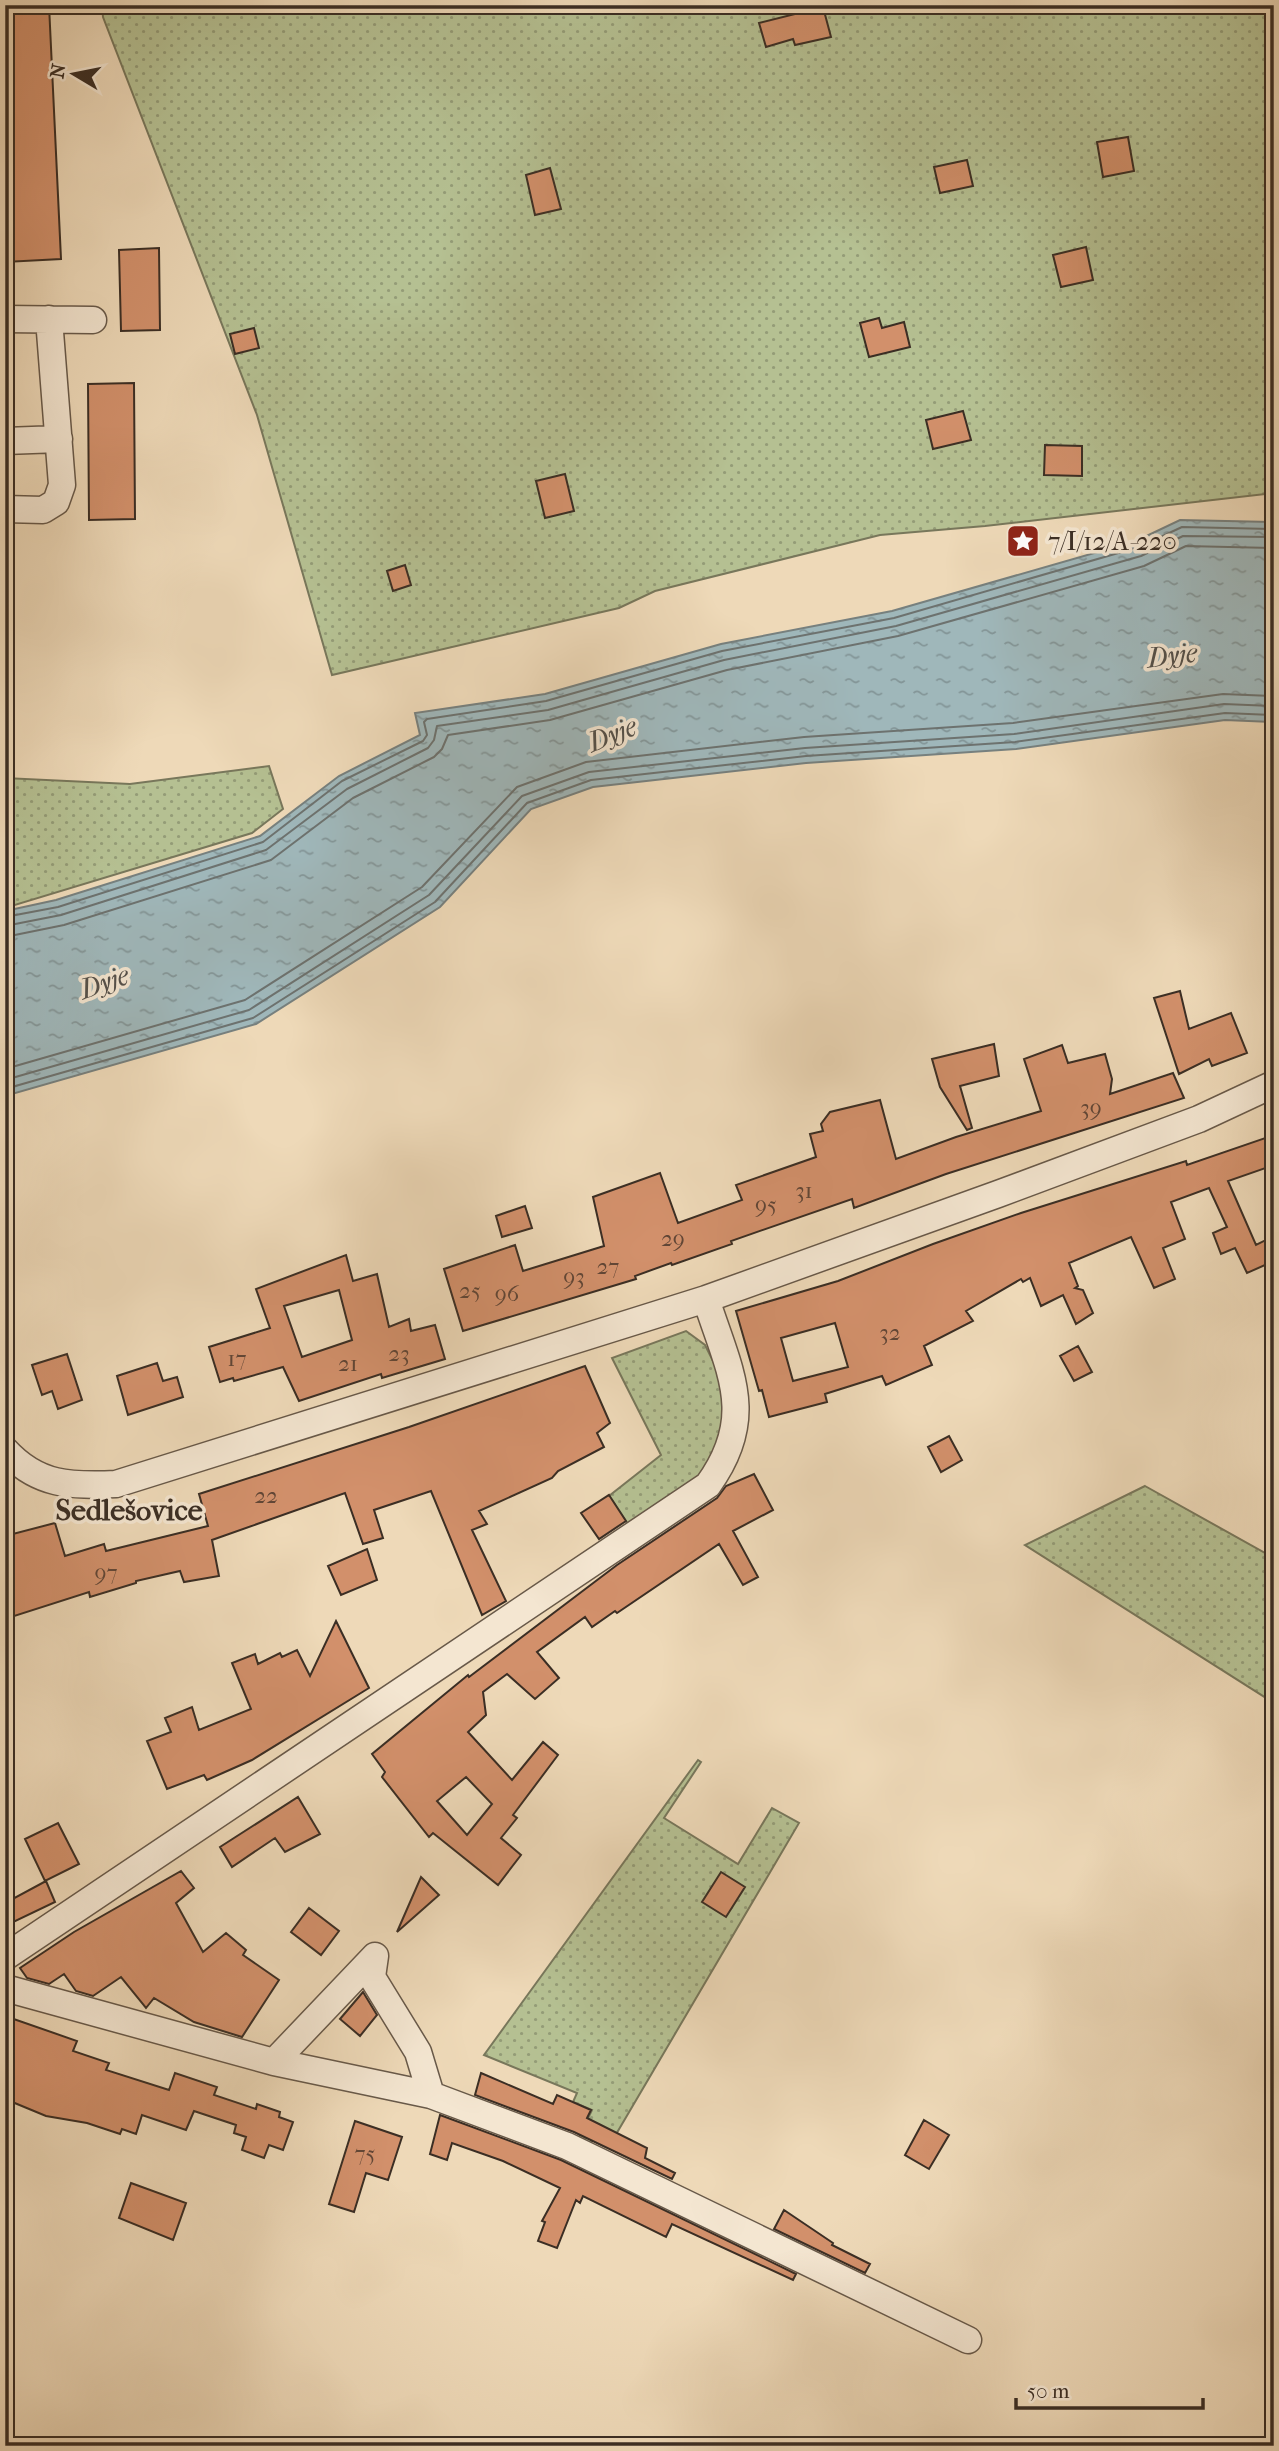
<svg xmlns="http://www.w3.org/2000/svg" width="1279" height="2451" font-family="'IM FELL French Canon',serif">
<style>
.grass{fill:url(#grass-dots);stroke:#78775b;stroke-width:2}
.water{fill:url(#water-ripples);stroke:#77807e;stroke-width:2}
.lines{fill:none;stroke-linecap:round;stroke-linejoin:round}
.shore{stroke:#6d726f;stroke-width:2}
.building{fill:#d2906b;stroke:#3b2e24;stroke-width:2;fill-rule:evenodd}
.minor-casing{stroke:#685949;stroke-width:29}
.minor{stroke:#f4e6d1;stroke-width:26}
.labels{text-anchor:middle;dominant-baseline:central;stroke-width:7;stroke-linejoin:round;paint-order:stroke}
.number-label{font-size:23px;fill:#614636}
.poi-label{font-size:26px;fill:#3b2e24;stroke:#f4e6d1;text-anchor:start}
.water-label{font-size:28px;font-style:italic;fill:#54504a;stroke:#f4e6d1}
.quarter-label{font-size:30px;font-weight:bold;fill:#3b2e24;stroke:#f4e6d1}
</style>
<defs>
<pattern id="grass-dots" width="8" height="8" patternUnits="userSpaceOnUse" patternTransform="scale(1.75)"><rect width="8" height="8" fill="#b5c092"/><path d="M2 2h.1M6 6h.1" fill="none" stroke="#949c77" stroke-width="1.8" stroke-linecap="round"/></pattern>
<pattern id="water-ripples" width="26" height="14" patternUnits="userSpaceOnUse" patternTransform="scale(1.75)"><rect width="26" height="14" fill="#9fb7ba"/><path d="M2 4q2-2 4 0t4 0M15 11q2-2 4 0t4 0" fill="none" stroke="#839597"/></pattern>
</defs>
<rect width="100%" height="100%" fill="#eed9b8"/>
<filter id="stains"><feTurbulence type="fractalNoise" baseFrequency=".00286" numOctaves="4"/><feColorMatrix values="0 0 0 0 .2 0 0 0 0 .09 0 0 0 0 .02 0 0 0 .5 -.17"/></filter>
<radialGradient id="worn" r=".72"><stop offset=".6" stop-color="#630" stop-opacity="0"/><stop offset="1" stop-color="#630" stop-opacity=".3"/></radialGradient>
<path class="grass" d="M 102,5 L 1274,5 L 1274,493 L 985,526 L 880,535 L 655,591 L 619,608 L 332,675 L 257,415 L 103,17 Z
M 269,766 L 283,809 L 252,833 L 5,908 L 5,778 L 130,784 Z
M 686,1331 L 705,1345 L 722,1379 L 725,1439 L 702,1476 L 629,1526 L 609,1496 L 661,1455 L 612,1358 Z
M 1145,1486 L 1274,1558 L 1274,1703 L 1025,1545 Z
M 698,1760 L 701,1762 L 664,1818 L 738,1864 L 772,1808 L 799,1823 L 615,2136 L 598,2131 L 589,2146 L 576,2143 L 592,2110 L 573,2102 L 577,2093 L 484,2055 Z"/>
<path class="water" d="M 1180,520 L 1274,522 L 1274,722 L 1225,720 L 1016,749 L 806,763 L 593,787 L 531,809 L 440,907 L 256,1024 L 5,1096 L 5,911 L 56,900 L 260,836 L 339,776 L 420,735 L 415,713 L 545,694 L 721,644 L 892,611 L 1136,541 Z"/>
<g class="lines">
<path class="shore" d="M 5,917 L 58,907 L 263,842 L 342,781 L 423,741 L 427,735 L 424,722 L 427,719 L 546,701 L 722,651 L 894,618 L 1139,547 L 1182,527 L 1274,529
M 5,926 L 61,915 L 266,850 L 347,789 L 428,748 L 434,740 L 437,726 L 548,710 L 724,660 L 896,626 L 1141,556 L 1183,536 L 1274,537
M 5,937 L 64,925 L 271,860 L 353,798 L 434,757 L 442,749 L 448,735 L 550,720 L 727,670 L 898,636 L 1144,566 L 1186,546 L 1274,548
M 5,1069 L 245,1000 L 422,887 L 517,787 L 586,762 L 804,737 L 1013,723 L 1223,694 L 1274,696
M 5,1080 L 249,1010 L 429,895 L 522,796 L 589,772 L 805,748 L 1014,734 L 1224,704 L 1274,706
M 5,1089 L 253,1018 L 435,902 L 527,803 L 591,780 L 806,756 L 1015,742 L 1225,713 L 1274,715"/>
</g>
<path class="building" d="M 5,5 L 49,5 L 61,259 L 5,262 Z
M 823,7 L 831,37 L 795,45 L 793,39 L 766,47 L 759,23 Z
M 1128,137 L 1134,171 L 1103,177 L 1097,142 Z
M 967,160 L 973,186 L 940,193 L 934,167 Z
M 550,168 L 561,209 L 535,215 L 526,175 Z
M 1086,247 L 1093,280 L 1061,287 L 1053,255 Z
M 159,248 L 160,330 L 121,331 L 119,250 Z
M 879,318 L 882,328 L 904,322 L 910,347 L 869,357 L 860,323 Z
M 254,328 L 259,348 L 235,354 L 230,334 Z
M 134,383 L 135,519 L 89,520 L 88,384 Z
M 963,411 L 971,440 L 933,449 L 926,420 Z
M 1045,445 L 1082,446 L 1082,476 L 1044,475 Z
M 565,474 L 574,511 L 545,518 L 536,481 Z
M 405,565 L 411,585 L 393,591 L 387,571 Z
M 1180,991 L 1189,1029 L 1231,1013 L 1247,1053 L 1212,1066 L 1209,1059 L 1179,1074 L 1154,998 Z
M 994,1044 L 999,1076 L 960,1086 L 972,1128 L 967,1130 L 940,1087 L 932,1059 Z
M 1062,1045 L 1068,1063 L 1105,1054 L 1112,1079 L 1110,1094 L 1173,1073 L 1184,1098 L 946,1174 L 854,1208 L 852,1199 L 731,1241 L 732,1244 L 672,1265 L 671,1263 L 635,1276 L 636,1279 L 463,1331 L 444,1269 L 515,1245 L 523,1271 L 604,1246 L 593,1197 L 660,1173 L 678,1223 L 742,1200 L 736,1185 L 816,1157 L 810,1134 L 823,1131 L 821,1124 L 830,1112 L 880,1100 L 896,1159 L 956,1137 L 1041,1111 L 1024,1059 Z
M 1274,1135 L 1274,1165 L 1228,1181 L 1256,1245 L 1274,1236 L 1274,1261 L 1247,1273 L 1235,1248 L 1221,1254 L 1213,1233 L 1227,1227 L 1209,1188 L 1171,1202 L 1185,1239 L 1163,1248 L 1175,1279 L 1154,1288 L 1131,1237 L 1069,1263 L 1078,1286 L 1075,1288 L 1083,1290 L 1093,1313 L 1076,1324 L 1063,1295 L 1041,1306 L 1030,1278 L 1023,1282 L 1021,1279 L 966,1311 L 973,1321 L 924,1346 L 932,1365 L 886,1385 L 882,1376 L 825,1394 L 827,1402 L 769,1417 L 762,1390 L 759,1391 L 736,1311 L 838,1281 L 933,1244 L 1021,1213 L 1186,1161 L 1187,1165 ZM 835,1323 L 848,1367 L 793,1381 L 781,1338 Z
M 525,1206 L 532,1228 L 502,1237 L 496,1216 Z
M 346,1255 L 353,1281 L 377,1274 L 389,1327 L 409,1319 L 411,1331 L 435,1325 L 445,1359 L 382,1378 L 381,1374 L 299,1401 L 283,1367 L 234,1381 L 233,1378 L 220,1382 L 209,1347 L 270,1328 L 256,1289 ZM 339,1290 L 352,1340 L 302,1357 L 284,1306 Z
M 1078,1346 L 1092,1372 L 1074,1381 L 1060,1356 Z
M 67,1354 L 82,1400 L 58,1409 L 52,1391 L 42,1395 L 32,1365 Z
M 157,1363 L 163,1381 L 177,1377 L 183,1397 L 128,1415 L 117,1376 Z
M 585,1366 L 610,1423 L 597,1433 L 604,1447 L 558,1471 L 552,1478 L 479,1511 L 487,1524 L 472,1530 L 506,1601 L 482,1615 L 431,1491 L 374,1510 L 383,1538 L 363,1544 L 345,1493 L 212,1540 L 219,1576 L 184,1582 L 180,1571 L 136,1581 L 136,1583 L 90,1597 L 89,1592 L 5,1619 L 5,1536 L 55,1523 L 65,1556 L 104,1544 L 106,1551 L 208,1526 L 199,1494 L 409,1427 Z
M 949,1436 L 962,1460 L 941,1472 L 928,1447 Z
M 754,1474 L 773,1510 L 733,1531 L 758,1577 L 743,1585 L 719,1544 L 617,1613 L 615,1611 L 592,1627 L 585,1617 L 537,1652 L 559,1678 L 535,1699 L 507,1674 L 483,1692 L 486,1715 L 468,1732 L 512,1780 L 543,1742 L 558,1755 L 513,1815 L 517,1818 L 501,1838 L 521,1855 L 498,1885 L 433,1833 L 429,1837 L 382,1777 L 385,1772 L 372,1754 L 468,1675 L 469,1677 L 617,1565 L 717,1498 L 726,1486 ZM 466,1777 L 492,1804 L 467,1835 L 437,1801 Z
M 609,1495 L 626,1521 L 599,1539 L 581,1513 Z
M 367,1549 L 377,1580 L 341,1595 L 328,1566 Z
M 336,1621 L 369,1688 L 252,1760 L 207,1780 L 204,1775 L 167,1789 L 147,1741 L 171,1732 L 165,1718 L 192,1707 L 199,1730 L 251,1709 L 232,1663 L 255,1654 L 258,1664 L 280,1653 L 282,1657 L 297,1650 L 310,1676 Z
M 298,1797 L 320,1834 L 285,1852 L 275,1838 L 232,1867 L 220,1847 Z
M 58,1823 L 79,1864 L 45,1881 L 25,1839 Z
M 181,1871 L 194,1888 L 176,1903 L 203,1952 L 226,1933 L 246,1950 L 243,1955 L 279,1980 L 242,2037 L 194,2022 L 154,1998 L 146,2008 L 121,1977 L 93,1996 L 76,1991 L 64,1974 L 49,1984 L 27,1978 L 20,1968 L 74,1932 Z
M 721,1872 L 745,1887 L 726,1917 L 702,1902 Z
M 421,1877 L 439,1895 L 397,1932 Z
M 46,1881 L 55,1902 L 5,1926 L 5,1903 Z
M 309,1908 L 339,1931 L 321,1955 L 291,1932 Z
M 363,1992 L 377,2015 L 360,2036 L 340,2019 Z
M 5,2016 L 77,2041 L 73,2051 L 109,2063 L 106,2070 L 169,2090 L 175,2073 L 217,2087 L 214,2095 L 256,2109 L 257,2104 L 280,2112 L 279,2117 L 293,2122 L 283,2150 L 269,2145 L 264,2158 L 242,2150 L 246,2137 L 234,2133 L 236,2125 L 194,2111 L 186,2130 L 142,2115 L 136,2134 L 122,2129 L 120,2134 L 87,2123 L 46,2116 L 5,2099 Z
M 481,2073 L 553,2104 L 557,2095 L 591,2110 L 587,2118 L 647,2148 L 645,2158 L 675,2173 L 672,2179 L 574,2132 L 475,2095 Z
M 440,2115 L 561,2160 L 796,2274 L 793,2280 L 672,2224 L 666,2237 L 583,2196 L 580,2203 L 576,2200 L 557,2248 L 538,2241 L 545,2222 L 542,2221 L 560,2188 L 503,2161 L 452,2143 L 447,2160 L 430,2154 Z
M 924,2120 L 949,2135 L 929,2169 L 905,2155 Z
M 355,2121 L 402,2137 L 388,2180 L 366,2173 L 354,2212 L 329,2204 Z
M 131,2183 L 186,2203 L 173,2240 L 119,2218 Z
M 784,2210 L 833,2243 L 832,2245 L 870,2264 L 865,2273 L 774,2229 Z"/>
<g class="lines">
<defs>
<path id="minor" d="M 5,319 L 93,320
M 5,441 L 59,439
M 5,509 L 43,510 L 56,502 L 62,485 L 49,319
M 5,1450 C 38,1486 71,1486 116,1484 L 706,1299 L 998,1194 L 1199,1119 L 1274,1084
M 5,1957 L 708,1485 C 758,1416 729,1371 706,1299
M 5,1988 L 274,2062 L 431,2095 L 567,2146 L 968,2340
M 274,2062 L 375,1956 L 372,1977 L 418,2052 L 431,2095"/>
</defs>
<use href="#minor" class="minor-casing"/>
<use href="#minor" class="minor"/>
</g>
<defs>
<symbol id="sight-square" viewBox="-11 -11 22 22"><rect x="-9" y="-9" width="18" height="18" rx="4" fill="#8f2418" stroke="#f4e6d1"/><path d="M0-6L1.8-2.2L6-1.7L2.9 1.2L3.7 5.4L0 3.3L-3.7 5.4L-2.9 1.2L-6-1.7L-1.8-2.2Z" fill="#fff"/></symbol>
</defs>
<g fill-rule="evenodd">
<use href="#sight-square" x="1004" y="522" width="38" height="38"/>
</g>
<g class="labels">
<g class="number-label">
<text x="1091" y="1107">39</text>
<text x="804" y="1190">31</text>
<text x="766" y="1204">95</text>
<text x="673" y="1238">29</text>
<text x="608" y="1266">27</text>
<text x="574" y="1276">93</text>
<text x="470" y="1290">25</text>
<text x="507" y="1293">96</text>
<text x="890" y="1332">32</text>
<text x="399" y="1353">23</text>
<text x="237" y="1358">17</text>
<text x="348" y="1363">21</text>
<text x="266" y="1495">22</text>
<text x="106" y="1572">97</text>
<text x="365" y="2153">75</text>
</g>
<g class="poi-label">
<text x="1048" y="541">7/I/12/A-220</text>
</g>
<g class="water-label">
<text transform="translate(1172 655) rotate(-7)">Dyje</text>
<text transform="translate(612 734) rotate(-22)">Dyje</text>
<text transform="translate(104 982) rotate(-19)">Dyje</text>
</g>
<g class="quarter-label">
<text x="129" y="1510">Sedlešovice</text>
</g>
</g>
<rect width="1279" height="2451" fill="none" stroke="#eed9b8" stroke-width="28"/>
<rect x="7" y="7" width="1265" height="2437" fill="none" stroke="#3b2e24" stroke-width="3.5"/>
<rect x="14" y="14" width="1251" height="2423" fill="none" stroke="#3b2e24" stroke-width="2"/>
<g transform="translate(74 74) rotate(280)" stroke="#f4e6d1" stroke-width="5" paint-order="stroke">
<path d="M0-5L12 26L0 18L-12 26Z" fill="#3b2e24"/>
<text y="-10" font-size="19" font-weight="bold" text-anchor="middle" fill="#3b2e24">N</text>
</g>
<path d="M1016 2398v10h187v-10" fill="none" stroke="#3b2e24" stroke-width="3.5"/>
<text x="1027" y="2398" font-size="21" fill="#3b2e24" stroke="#f4e6d1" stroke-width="5" paint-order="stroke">50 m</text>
<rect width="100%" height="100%" filter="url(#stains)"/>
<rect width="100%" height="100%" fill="url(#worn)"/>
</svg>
